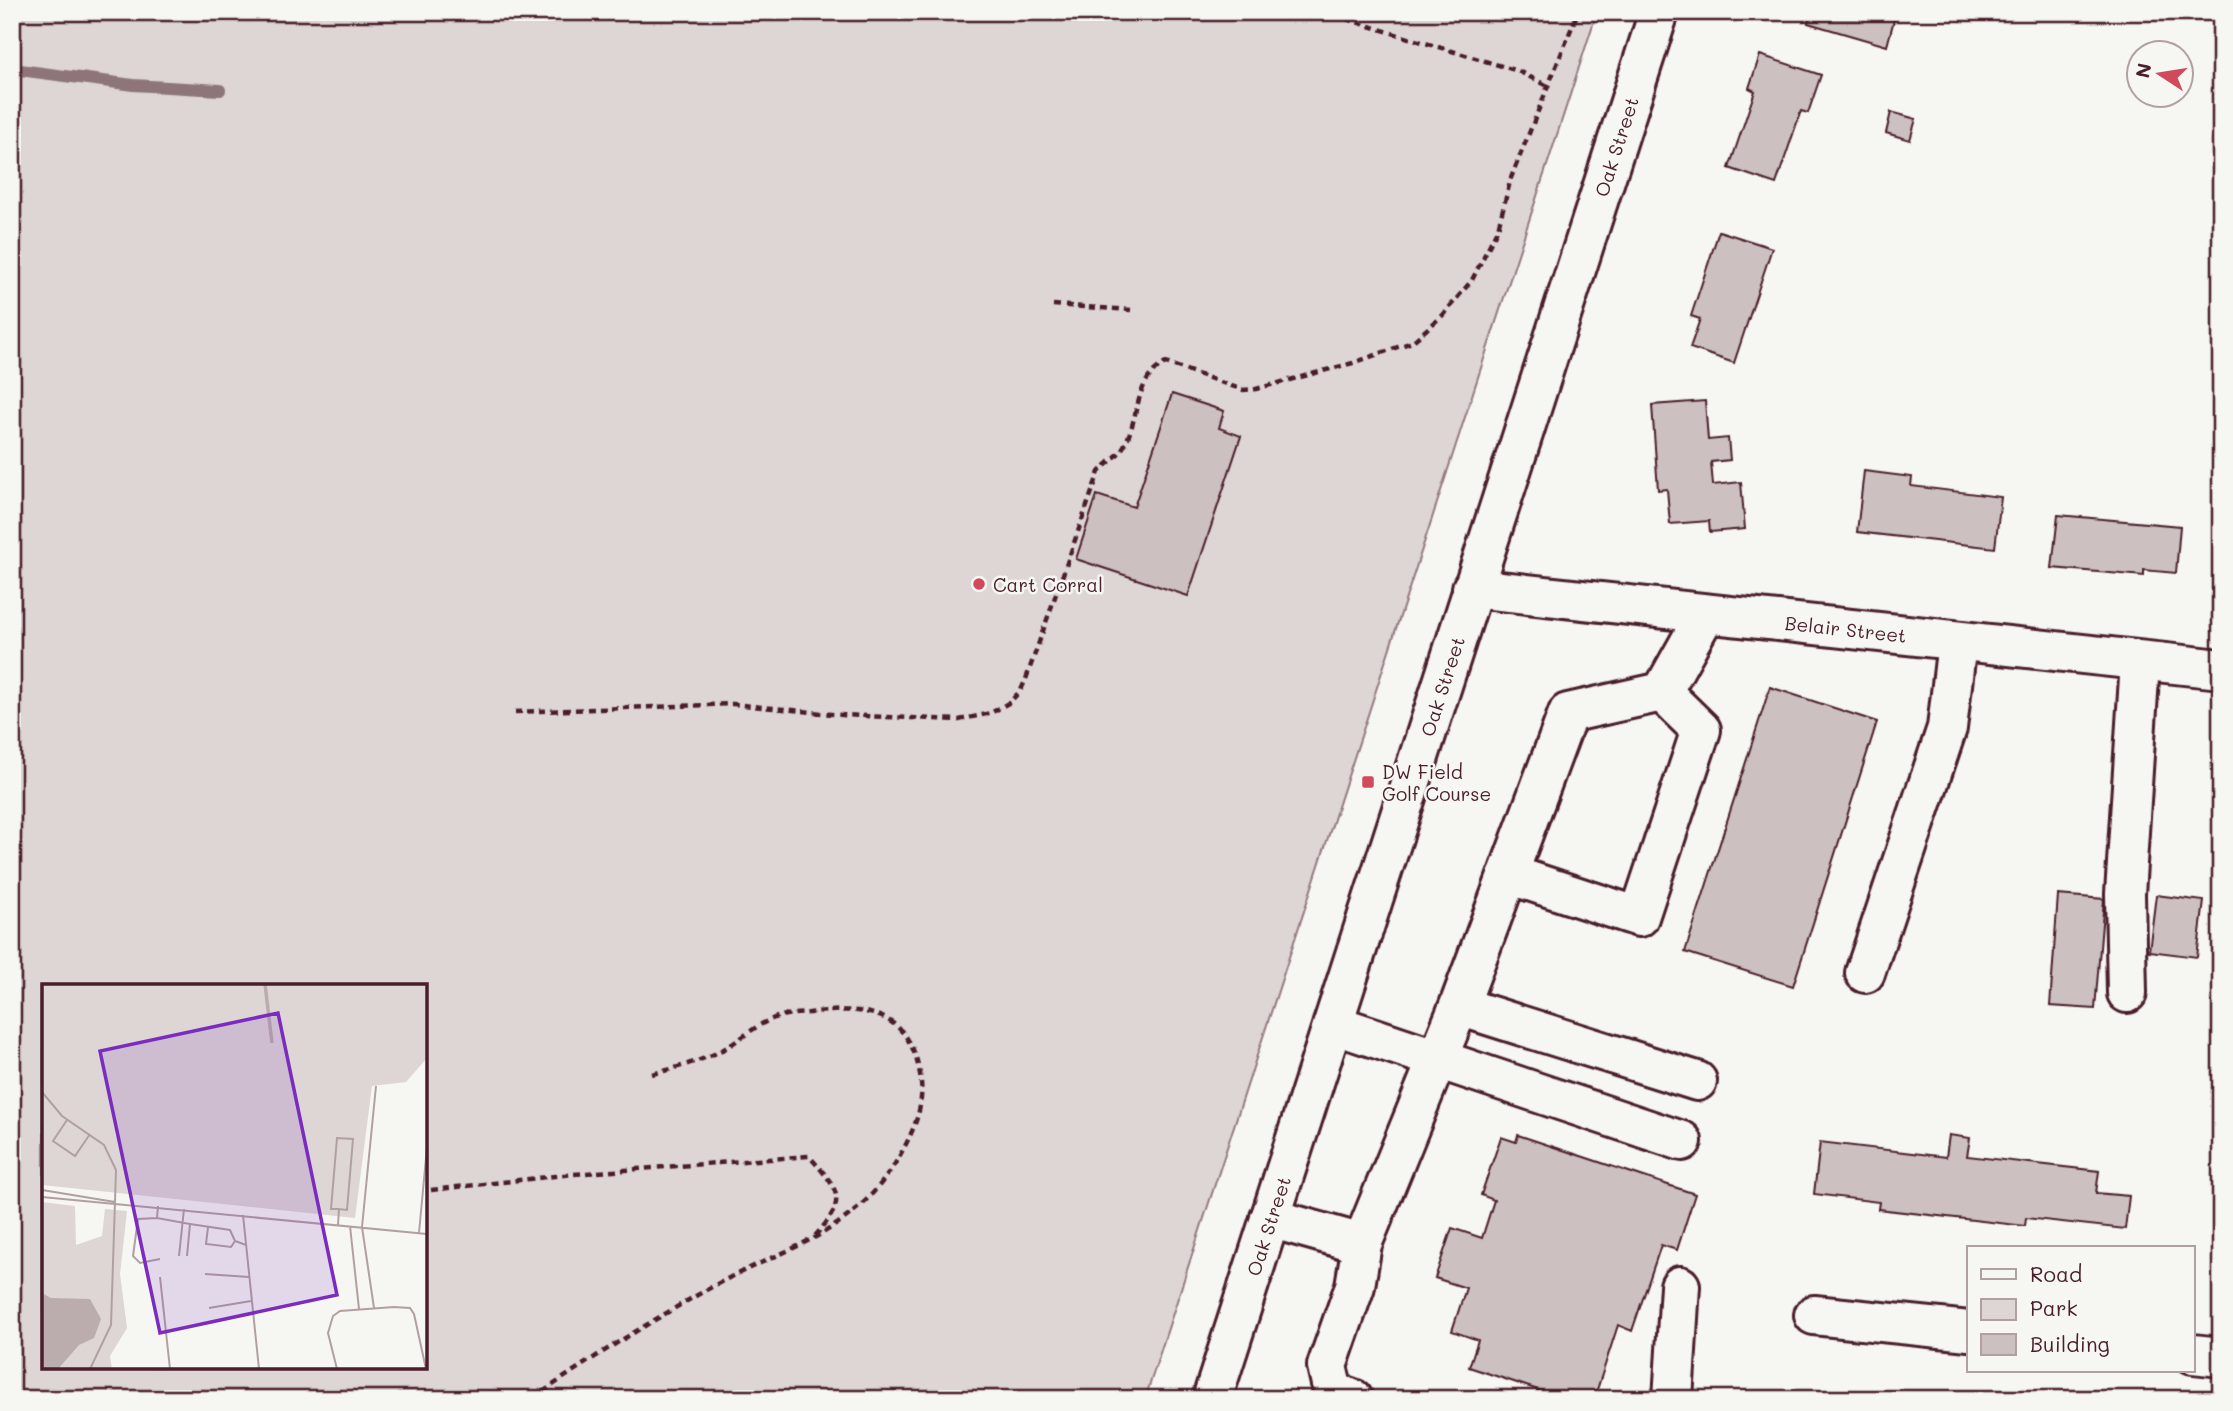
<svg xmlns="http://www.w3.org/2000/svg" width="2233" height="1411" font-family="Mali,sans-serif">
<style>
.green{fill:#ddd6d5;stroke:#947a80;stroke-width:2;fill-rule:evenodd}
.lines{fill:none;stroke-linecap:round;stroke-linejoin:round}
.stream{stroke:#8e747a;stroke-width:12}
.building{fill:#ccc1c0;stroke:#4a1f2b;stroke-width:2}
.minor-casing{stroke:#4a1f2b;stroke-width:44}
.major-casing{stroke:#4a1f2b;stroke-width:44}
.path{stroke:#4a1f2b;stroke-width:4.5;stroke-dasharray:7 5;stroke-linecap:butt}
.minor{stroke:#f6f6f2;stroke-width:38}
.major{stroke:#f6f6f2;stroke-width:38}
.poi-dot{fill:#d1495b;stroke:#f6f6f2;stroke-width:2.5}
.labels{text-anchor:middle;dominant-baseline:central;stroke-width:5;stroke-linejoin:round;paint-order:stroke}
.street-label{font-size:19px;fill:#4a1f2b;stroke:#f6f6f2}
.poi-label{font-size:19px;fill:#4a1f2b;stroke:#f6f6f2;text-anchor:start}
.inset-river{fill:none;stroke:#bbadae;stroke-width:3.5}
.inset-road{fill:none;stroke:#b1a0a2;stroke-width:2}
.view{fill:#7b2cbf;fill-opacity:0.15;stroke:#7b2cbf;stroke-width:3.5}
.inset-edge{fill:none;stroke:#4a1f2b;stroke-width:3.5}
</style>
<rect width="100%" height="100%" fill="#f6f6f2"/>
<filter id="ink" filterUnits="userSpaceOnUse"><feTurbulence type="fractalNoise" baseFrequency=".0143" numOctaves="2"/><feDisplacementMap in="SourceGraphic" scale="14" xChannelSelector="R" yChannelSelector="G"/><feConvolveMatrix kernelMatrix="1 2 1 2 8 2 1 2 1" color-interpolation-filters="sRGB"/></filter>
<g filter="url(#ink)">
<path class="green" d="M 12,12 L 1597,12 L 1145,1399 L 12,1399 ZM 44,986 L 425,986 L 425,1367 L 44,1367 Z"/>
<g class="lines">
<path class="stream" d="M 12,69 L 133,85 L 220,90"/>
</g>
<path class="building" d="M 1811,12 L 1896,12 L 1887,46 L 1808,23 Z
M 2140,12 L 2171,12 L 2171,15 Z
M 1760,55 L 1821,75 L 1808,113 L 1801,111 L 1776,184 L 1729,168 L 1755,91 L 1749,88 Z
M 1891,112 L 1916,119 L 1910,140 L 1886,133 Z
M 1719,231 L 1772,248 L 1734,363 L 1690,348 L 1700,319 L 1691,316 Z
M 1172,394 L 1224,411 L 1219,428 L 1241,436 L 1188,596 L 1076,559 L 1097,495 L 1134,507 Z
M 1705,401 L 1708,440 L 1728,438 L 1730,460 L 1711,462 L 1713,485 L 1741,482 L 1745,529 L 1710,532 L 1709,521 L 1670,524 L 1667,489 L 1658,490 L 1652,405 Z
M 1864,471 L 1912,477 L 1911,486 L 2001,497 L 1995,548 L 1857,532 Z
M 2058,515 L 2180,526 L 2176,573 L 2144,570 L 2144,576 L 2052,568 Z
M 1770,687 L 1877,722 L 1793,986 L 1685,952 Z
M 2058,895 L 2104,899 L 2095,1009 L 2050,1006 Z
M 2156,895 L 2204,901 L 2197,957 L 2149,951 Z
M 1518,1135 L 1695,1194 L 1677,1250 L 1661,1245 L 1632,1331 L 1618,1325 L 1594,1399 L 1565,1399 L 1469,1367 L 1478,1340 L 1452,1331 L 1466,1288 L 1435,1278 L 1452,1228 L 1482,1238 L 1494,1200 L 1481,1195 L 1501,1137 L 1516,1142 Z
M 1949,1135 L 1970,1138 L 1967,1156 L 2099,1171 L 2096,1193 L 2129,1196 L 2125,1229 L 2026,1218 L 2025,1226 L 1878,1209 L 1879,1202 L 1814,1194 L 1820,1142 L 1946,1157 Z"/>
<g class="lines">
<defs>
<path id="minor" d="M 1508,874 L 1639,917 L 1701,730 L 1662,692
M 1865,973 L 1947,728 L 1957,642
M 2127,993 L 2125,894 L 2140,662
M 1459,1006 L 1568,713 L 1662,692 L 1705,615
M 1333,1024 L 1682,1141
M 1270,1218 L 1362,1244 L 1355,1286 L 1327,1366 L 1333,1392 L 1353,1399
M 1362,1244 L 1459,1006 L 1697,1081
M 1814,1315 L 1969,1331
M 2193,1354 L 2221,1357
M 1673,1399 L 1680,1286"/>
<g id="major">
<path id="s1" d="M 1472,588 L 2221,669"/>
<path id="s2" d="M 1212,1399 L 1659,12"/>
</g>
</defs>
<use href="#minor" class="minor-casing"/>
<use href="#major" class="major-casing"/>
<path class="path" d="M 1323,12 L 1518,71 L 1548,86
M 1053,305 L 1131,310
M 515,712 L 733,704 L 842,715 L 959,720 L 991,713 L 1010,702 L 1021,690 L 1026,679 L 1099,472 C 1106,464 1117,457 1122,449 C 1140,422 1133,378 1166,363 L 1243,390 L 1256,389 L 1353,363 L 1412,342 L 1443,315 L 1472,280 L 1498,228 L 1511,178 L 1578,12
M 431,1190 L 573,1174 L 809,1156 C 841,1192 848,1200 813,1238
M 533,1399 C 589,1359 648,1323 708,1289 C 790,1243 856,1239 905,1146 C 919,1119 926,1096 918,1065 C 904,1007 858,1007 809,1013 C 797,1014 783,1014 772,1019 C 757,1025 746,1035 732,1044 C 708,1060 676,1068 648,1075"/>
<use href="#minor" class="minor"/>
<use href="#major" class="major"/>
</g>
</g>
<g class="poi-dot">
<circle cx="979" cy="584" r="7"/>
<rect x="1361" y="775" width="14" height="14" rx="3.5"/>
</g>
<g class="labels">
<g class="street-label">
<text stroke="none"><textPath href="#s2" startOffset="1316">Oak Street</textPath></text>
<text stroke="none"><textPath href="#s1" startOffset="376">Belair Street</textPath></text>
<text stroke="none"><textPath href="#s2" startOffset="749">Oak Street</textPath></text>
<text stroke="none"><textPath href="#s2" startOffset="182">Oak Street</textPath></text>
</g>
<g class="poi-label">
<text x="993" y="584">Cart Corral</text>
<text x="1382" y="771">DW Field<tspan x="1382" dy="22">Golf Course</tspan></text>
</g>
</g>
<g transform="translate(42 984)">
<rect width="385" height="385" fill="#f6f6f2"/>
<path d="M 0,0 L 385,0 L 385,74 L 364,98 L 330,102 L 313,234 L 0,201 ZM 0,218 L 33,222 L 34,261 L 60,252 L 63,225 L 85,227 L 78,290 L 85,344 L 68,372 L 70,385 L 0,385 Z" fill="#ddd6d5"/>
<path d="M 0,309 L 9,314 L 48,315 L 59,335 L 52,354 L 37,361 L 16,385 L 0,385 Z" fill="#bbadae"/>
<path class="inset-river" d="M 223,0 L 230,59"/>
<path class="inset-road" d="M 0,108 L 20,132 L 62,161 L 74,186 L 69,341 L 48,385M 25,136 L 11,157 L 33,172 L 48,150M 0,206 L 73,218M 0,213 L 385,250M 116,222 L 115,234 L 96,235 L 91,272 L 98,279 L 118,275M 201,231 L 217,385M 115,234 L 148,240 L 145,272M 148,240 L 188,246 L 193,257 L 204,261M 296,241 L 297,225 L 305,226 L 311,155 L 295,154 L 289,225 L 297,225M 308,242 L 317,325M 166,243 L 164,260 L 189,263 L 193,257M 377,249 L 385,163M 137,272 L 142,225M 163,290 L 207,293M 118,293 L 128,385M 167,324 L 209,317M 332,324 L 320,243 L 334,102M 295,385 L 286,349 L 291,332 L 298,327 L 352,323 L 368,324 L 372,330 L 384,385"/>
<path class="view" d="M 236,29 L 295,311 L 118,349 L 58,67 Z"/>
<rect width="385" height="385" class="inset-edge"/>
</g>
<rect width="2233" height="1411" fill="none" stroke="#f6f6f2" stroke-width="42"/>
<rect x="21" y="21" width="2191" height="1369" fill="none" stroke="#4a1f2b" stroke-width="2.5" filter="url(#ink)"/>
<rect x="1967" y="1246" width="228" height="126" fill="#f6f6f2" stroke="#b1a0a2" stroke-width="2"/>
<rect x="1981" y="1269" width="35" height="10" fill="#f6f6f2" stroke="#b1a0a2" stroke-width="2"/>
<text x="2030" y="1282" font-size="21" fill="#4a1f2b">Road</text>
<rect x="1981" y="1299" width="35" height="21" fill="#ddd6d5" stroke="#b1a0a2" stroke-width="2"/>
<text x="2030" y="1316" font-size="21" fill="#4a1f2b">Park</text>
<rect x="1981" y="1334" width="35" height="21" fill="#ccc1c0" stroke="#b1a0a2" stroke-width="2"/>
<text x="2030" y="1352" font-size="21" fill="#4a1f2b">Building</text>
<g transform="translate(2160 74) rotate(282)"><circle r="33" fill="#f6f6f2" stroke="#b1a0a2" stroke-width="2"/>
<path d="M0-5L12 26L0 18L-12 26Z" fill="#d1495b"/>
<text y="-10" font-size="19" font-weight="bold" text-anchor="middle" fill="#4a1f2b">N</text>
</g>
</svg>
